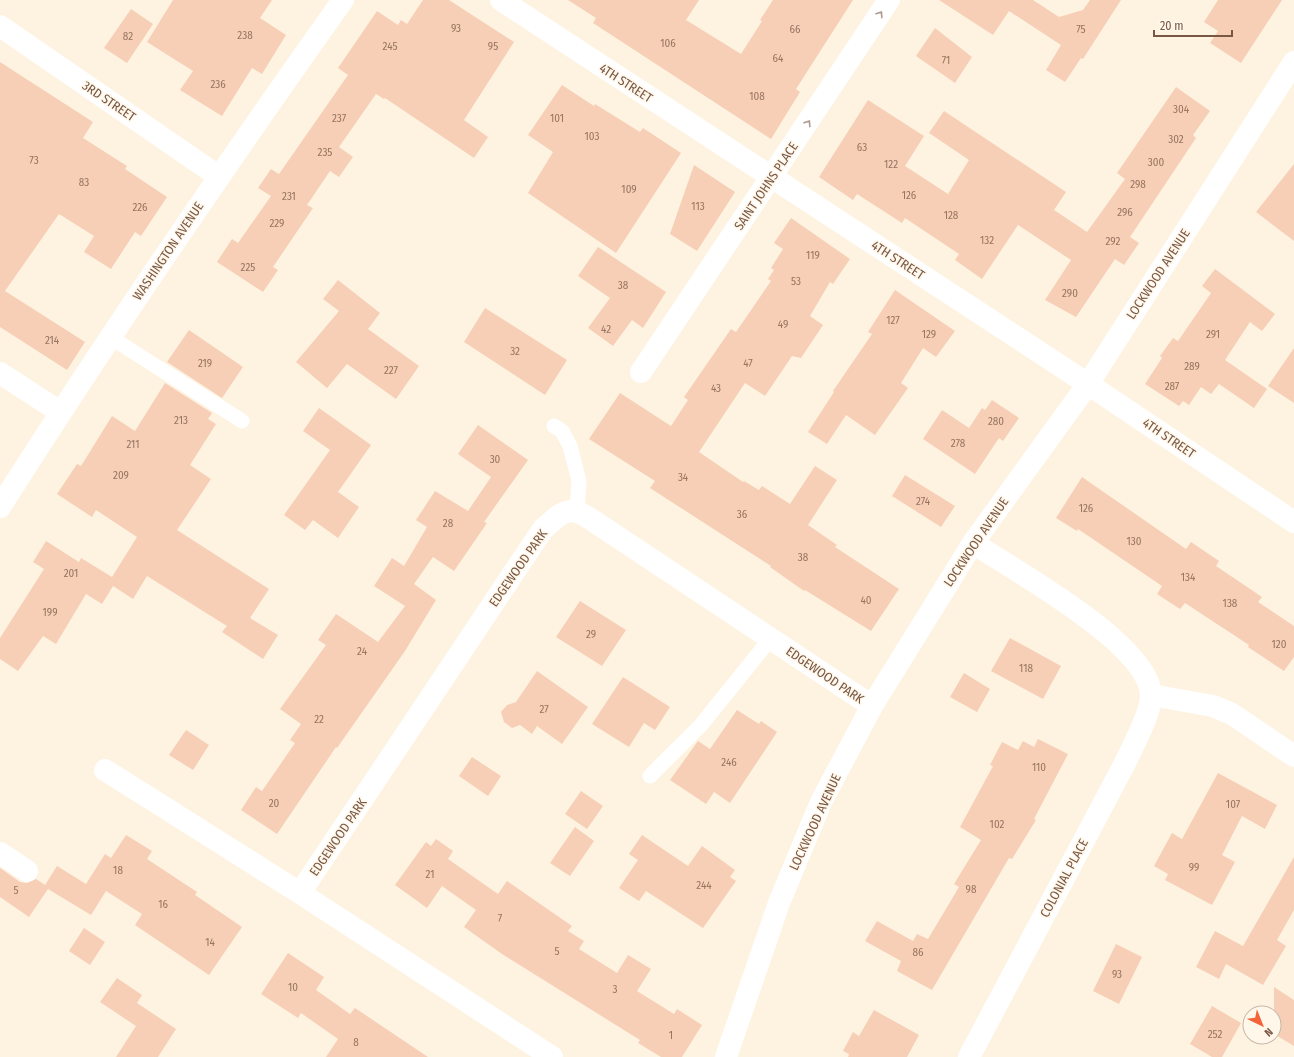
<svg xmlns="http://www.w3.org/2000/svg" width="1294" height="1057" font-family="'Fira Sans Condensed',sans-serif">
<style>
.building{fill:#f6cfb6}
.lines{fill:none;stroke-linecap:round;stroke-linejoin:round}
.service{stroke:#fff;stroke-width:15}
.minor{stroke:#fff;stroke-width:22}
.tertiary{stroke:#fff;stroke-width:22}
.oneway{stroke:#ae9a8f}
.labels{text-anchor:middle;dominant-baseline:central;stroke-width:3;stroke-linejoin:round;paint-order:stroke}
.number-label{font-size:11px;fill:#987561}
.street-label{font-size:13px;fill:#785745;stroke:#fff7ea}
</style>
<rect width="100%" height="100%" fill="#fef3e1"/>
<path class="building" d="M 173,0 L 272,0 L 260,18 L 286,35 L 262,74 L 252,68 L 222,116 L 180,90 L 193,71 L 147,42 Z
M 423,0 L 449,0 L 514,42 L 464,120 L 488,137 L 474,158 L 385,98 L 384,99 L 376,94 L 339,147 L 353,157 L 339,177 L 330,171 L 307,205 L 313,208 L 273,267 L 278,270 L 263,292 L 217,262 L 232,239 L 238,243 L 271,196 L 258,188 L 271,169 L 279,174 L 348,75 L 338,68 L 377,11 L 398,25 L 401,20 L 407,24 Z
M 568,0 L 699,0 L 686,20 L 741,54 L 762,21 L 760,20 L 773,0 L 853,0 L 796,89 L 800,92 L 771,139 L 593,23 L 596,18 Z
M 939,0 L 1033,0 L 1059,17 L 1083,10 L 1090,0 L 1121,0 L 1083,59 L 1081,58 L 1065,82 L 1046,70 L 1061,45 L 1009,11 L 993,35 Z
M 1218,0 L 1282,0 L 1241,63 L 1210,43 L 1218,31 L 1204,22 Z
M 131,9 L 153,24 L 127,63 L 104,48 Z
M 935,28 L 972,57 L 955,83 L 916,56 Z
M 0,62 L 93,122 L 83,138 L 127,166 L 125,169 L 167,197 L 141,236 L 135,232 L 111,269 L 84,252 L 94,236 L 59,214 L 5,291 L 85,342 L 67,370 L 0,327 Z
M 562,85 L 594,106 L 595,104 L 640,132 L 643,128 L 681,153 L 616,253 L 528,193 L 553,152 L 528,135 Z
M 1176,87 L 1210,111 L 1193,135 L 1196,138 L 1130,237 L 1139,243 L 1124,265 L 1115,259 L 1076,317 L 1045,300 L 1071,260 L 1018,225 L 982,279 L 955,260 L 959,254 L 905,218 L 902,223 L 857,194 L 853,200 L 819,177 L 868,100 L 924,136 L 905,166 L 948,194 L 969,160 L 929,133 L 944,111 L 1066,192 L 1054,210 L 1087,232 L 1125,179 L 1117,173 Z
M 1294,164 L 1294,241 L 1256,212 Z
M 694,165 L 735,192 L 697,251 L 670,234 Z
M 791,218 L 850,259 L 833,284 L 830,282 L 810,316 L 823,325 L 801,358 L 792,356 L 765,396 L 745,383 L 699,452 L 743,482 L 744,481 L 759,490 L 762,486 L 790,504 L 815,466 L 837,480 L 808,525 L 837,545 L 835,547 L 899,589 L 871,631 L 805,590 L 804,591 L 770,567 L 771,566 L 650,488 L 655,481 L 589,439 L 620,393 L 671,426 L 688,400 L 684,397 L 731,329 L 736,332 L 771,281 L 768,279 L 774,270 L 771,268 L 783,249 L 774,243 Z
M 598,247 L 666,292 L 643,328 L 632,320 L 613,346 L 588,328 L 610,298 L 578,276 Z
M 1215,269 L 1275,314 L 1262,331 L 1250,322 L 1225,360 L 1267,389 L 1254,408 L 1219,384 L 1211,394 L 1201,387 L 1189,405 L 1183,401 L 1179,406 L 1145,384 L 1162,358 L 1160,356 L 1173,338 L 1178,341 L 1211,293 L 1202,286 Z
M 338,280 L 380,313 L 368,329 L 419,366 L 396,399 L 347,364 L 327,388 L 296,362 L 339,311 L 323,299 Z
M 895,290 L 955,331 L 936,357 L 923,348 L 901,383 L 908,388 L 875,435 L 846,415 L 827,444 L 808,432 L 834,392 L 833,391 L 872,334 L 868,332 Z
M 485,308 L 567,360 L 545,395 L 464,342 Z
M 189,330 L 243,367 L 222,398 L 167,362 Z
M 1294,348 L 1294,403 L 1268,386 Z
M 165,383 L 212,413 L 208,419 L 216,424 L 190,465 L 211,479 L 177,530 L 269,589 L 250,618 L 278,635 L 263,659 L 222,632 L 227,626 L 147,576 L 133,599 L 113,586 L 102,604 L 86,594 L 56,644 L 43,636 L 18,671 L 0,659 L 0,638 L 44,569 L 33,562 L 46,541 L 79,562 L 81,558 L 112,577 L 137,537 L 96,510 L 92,517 L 57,494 L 77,464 L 81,466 L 112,416 L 135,431 Z
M 992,400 L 1019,418 L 1003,441 L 999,438 L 975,474 L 923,439 L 942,410 L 969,428 L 982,408 L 985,410 Z
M 319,408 L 371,445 L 338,492 L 359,507 L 338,538 L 313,520 L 305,530 L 284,515 L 330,450 L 303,431 Z
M 478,425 L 528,460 L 484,522 L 487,523 L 454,571 L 433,557 L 414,584 L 436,600 L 405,651 L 337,748 L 336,747 L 277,834 L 241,810 L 256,787 L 262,791 L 295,743 L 290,740 L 301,724 L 280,709 L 326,645 L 318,640 L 336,614 L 378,642 L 405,606 L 374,586 L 392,558 L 404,566 L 427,527 L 416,520 L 435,491 L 468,511 L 491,477 L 458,454 Z
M 905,475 L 955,506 L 941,527 L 892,496 Z
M 1082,477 L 1186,549 L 1191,542 L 1219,561 L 1216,566 L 1262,597 L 1258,602 L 1294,626 L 1294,657 L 1284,671 L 1248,647 L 1249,645 L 1185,603 L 1180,609 L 1157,594 L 1162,586 L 1078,529 L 1077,531 L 1056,518 Z
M 580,601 L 626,630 L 602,666 L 556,637 Z
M 1010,638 L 1061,666 L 1043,699 L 991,671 Z
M 537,671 L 588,707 L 562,744 L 537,726 L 532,734 L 520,725 L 512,728 L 504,722 L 501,712 L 507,705 L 516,702 Z
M 964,673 L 990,689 L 977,712 L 950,697 Z
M 623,677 L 670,707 L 655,730 L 644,723 L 629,747 L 592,724 Z
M 737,710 L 759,724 L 761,721 L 777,732 L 730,803 L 714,792 L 706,804 L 670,780 L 698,741 L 710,749 Z
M 186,730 L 209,745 L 193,770 L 169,755 Z
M 1038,739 L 1068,754 L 1034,819 L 1036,820 L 1012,859 L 1009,858 L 932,990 L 897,971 L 901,961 L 865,941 L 877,921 L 913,941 L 917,934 L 928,939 L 959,887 L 954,884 L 981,840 L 960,827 L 993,766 L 990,765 L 1002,742 L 1018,750 L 1023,741 L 1034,747 Z
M 472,757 L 501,776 L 488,796 L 459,776 Z
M 1218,773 L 1277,805 L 1265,829 L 1242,816 L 1222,855 L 1235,862 L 1212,905 L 1165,880 L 1168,874 L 1154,866 L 1172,833 L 1182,839 Z
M 581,791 L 603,806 L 587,829 L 565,814 Z
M 575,827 L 594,841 L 570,876 L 550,863 Z
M 126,835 L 152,851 L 147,859 L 197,892 L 195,895 L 242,927 L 209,975 L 135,925 L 142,914 L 106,891 L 91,915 L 48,889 L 29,917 L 0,897 L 0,868 L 20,882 L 27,883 L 36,879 L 45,885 L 57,866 L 86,884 L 105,854 L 111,858 Z
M 642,835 L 688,866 L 702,846 L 735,870 L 730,877 L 736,881 L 703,928 L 646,891 L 639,901 L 619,888 L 638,860 L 629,854 Z
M 436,839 L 453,851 L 448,859 L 498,894 L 507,881 L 572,926 L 568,931 L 584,941 L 579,949 L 617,973 L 628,955 L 651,969 L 637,991 L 674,1014 L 677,1009 L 702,1025 L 682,1057 L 661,1057 L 638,1043 L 640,1040 L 502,954 L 464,927 L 476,910 L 442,886 L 427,908 L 395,885 L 426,842 L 431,846 Z
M 1294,857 L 1294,910 L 1277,940 L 1286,946 L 1263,985 L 1226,964 L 1219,979 L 1196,967 L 1215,931 L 1243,946 Z
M 84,928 L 105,942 L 90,965 L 69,951 Z
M 1116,944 L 1142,957 L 1119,1004 L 1093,991 Z
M 288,953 L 324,977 L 316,990 L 350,1014 L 355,1008 L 428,1057 L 326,1057 L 338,1039 L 301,1013 L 298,1018 L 261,994 Z
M 117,978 L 142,995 L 137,1003 L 176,1029 L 158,1057 L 116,1057 L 136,1026 L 100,1002 Z
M 1274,987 L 1294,1000 L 1294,1046 L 1274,1034 Z
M 1212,1006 L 1241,1023 L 1222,1057 L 1212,1057 L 1190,1044 Z
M 874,1010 L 919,1035 L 907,1057 L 848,1057 L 849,1054 L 843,1051 L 853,1032 L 859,1036 Z"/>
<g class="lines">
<path class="service" d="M 110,337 L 242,421
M 554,426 L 562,431 L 570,446 L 579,481 L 577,510
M 650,776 L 701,725 L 771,638"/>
<path class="minor" d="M 501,0 L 1088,384 L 1294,522
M 0,26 L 218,176
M 641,372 L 889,0
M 1151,695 L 1213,706 L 1232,714 L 1294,756
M 105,770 L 300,893 L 552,1057
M 0,853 L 27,871
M 300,893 L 543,529 C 561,514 566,504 589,518 L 872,706
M 726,1057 L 779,903 L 821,802 L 872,706 L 973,543 L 1088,384 L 1294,62
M 969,1057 L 1125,763 C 1132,748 1152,711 1151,695 C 1149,644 1014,570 973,543"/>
<path class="tertiary" d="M 0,373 L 60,412
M 0,507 C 110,334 225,166 343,0"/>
</g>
<defs><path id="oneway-chevron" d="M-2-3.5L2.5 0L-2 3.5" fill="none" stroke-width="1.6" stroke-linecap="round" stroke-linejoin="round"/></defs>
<g class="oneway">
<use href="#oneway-chevron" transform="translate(880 14) rotate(-57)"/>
<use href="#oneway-chevron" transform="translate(808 123) rotate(-57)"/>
</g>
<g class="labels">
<g class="number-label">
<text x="456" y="28">93</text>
<text x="795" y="29">66</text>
<text x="1081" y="29">75</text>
<text x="245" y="35">238</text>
<text x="128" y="36">82</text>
<text x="668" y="43">106</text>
<text x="390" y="46">245</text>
<text x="493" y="46">95</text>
<text x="778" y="58">64</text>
<text x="946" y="60">71</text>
<text x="218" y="84">236</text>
<text x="757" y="96">108</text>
<text x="1181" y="109">304</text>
<text x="339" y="118">237</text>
<text x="557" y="118">101</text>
<text x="592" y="136">103</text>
<text x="1176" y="139">302</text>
<text x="862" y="147">63</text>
<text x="325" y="152">235</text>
<text x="34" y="160">73</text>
<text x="1156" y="162">300</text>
<text x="891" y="164">122</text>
<text x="84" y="182">83</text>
<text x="1138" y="184">298</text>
<text x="629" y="189">109</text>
<text x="909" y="195">126</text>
<text x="289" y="196">231</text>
<text x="698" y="206">113</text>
<text x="140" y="207">226</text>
<text x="1125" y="212">296</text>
<text x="951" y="215">128</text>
<text x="277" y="223">229</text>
<text x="987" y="240">132</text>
<text x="1113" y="241">292</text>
<text x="813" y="255">119</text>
<text x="248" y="267">225</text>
<text x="796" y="281">53</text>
<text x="623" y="285">38</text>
<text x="1070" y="293">290</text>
<text x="893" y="320">127</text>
<text x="783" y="324">49</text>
<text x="606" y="329">42</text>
<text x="929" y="334">129</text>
<text x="1213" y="334">291</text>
<text x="52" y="340">214</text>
<text x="515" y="351">32</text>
<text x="205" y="363">219</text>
<text x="748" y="363">47</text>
<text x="1192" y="366">289</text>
<text x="391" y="370">227</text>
<text x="1172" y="386">287</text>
<text x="716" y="388">43</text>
<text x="181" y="420">213</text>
<text x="996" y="421">280</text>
<text x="958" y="443">278</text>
<text x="133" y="444">211</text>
<text x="495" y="459">30</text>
<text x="121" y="475">209</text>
<text x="683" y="477">34</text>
<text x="923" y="501">274</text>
<text x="1086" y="508">126</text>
<text x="742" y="514">36</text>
<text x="448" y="523">28</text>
<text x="1134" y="541">130</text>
<text x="803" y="557">38</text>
<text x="71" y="573">201</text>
<text x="1188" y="577">134</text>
<text x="866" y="600">40</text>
<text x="1230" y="603">138</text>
<text x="50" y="612">199</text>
<text x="591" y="634">29</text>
<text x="1279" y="644">120</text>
<text x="362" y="651">24</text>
<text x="1026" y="668">118</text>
<text x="544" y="709">27</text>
<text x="319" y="719">22</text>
<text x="729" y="762">246</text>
<text x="1039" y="767">110</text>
<text x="274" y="803">20</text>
<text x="1233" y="804">107</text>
<text x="997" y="824">102</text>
<text x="1194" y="867">99</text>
<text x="118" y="870">18</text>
<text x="430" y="874">21</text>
<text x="704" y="885">244</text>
<text x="971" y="889">98</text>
<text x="16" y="890">5</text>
<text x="163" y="904">16</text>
<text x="500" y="918">7</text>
<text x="210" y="942">14</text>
<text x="557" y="951">5</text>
<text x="918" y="952">86</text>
<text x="1117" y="974">93</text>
<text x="293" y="987">10</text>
<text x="615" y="989">3</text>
<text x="1215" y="1034">252</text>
<text x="671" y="1035">1</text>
<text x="356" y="1042">8</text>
</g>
<g class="street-label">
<text transform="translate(626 83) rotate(33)">4TH STREET</text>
<text transform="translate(109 101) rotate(34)">3RD STREET</text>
<text transform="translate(766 186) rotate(-56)">SAINT JOHNS PLACE</text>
<text transform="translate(168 251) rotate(-56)">WASHINGTON AVENUE</text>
<text transform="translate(898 260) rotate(33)">4TH STREET</text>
<text transform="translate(1158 274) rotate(-57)">LOCKWOOD AVENUE</text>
<text transform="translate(1169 438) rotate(34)">4TH STREET</text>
<text transform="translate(976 542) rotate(-56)">LOCKWOOD AVENUE</text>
<text transform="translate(518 568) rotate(-55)">EDGEWOOD PARK</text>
<text transform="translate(825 675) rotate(34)">EDGEWOOD PARK</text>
<text transform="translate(815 822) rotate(-65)">LOCKWOOD AVENUE</text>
<text transform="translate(338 837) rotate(-56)">EDGEWOOD PARK</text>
<text transform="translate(1064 878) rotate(-62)">COLONIAL PLACE</text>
</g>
</g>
<g transform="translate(1262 1025) rotate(137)"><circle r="19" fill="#fff7ea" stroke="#c9b7a8"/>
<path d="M0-3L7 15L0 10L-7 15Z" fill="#f4633a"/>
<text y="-6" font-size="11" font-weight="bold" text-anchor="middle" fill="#785745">N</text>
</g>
<path d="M1154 30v6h78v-6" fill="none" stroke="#785745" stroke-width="2"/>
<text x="1160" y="30" font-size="12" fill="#785745" stroke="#fff7ea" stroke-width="3" paint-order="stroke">20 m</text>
</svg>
